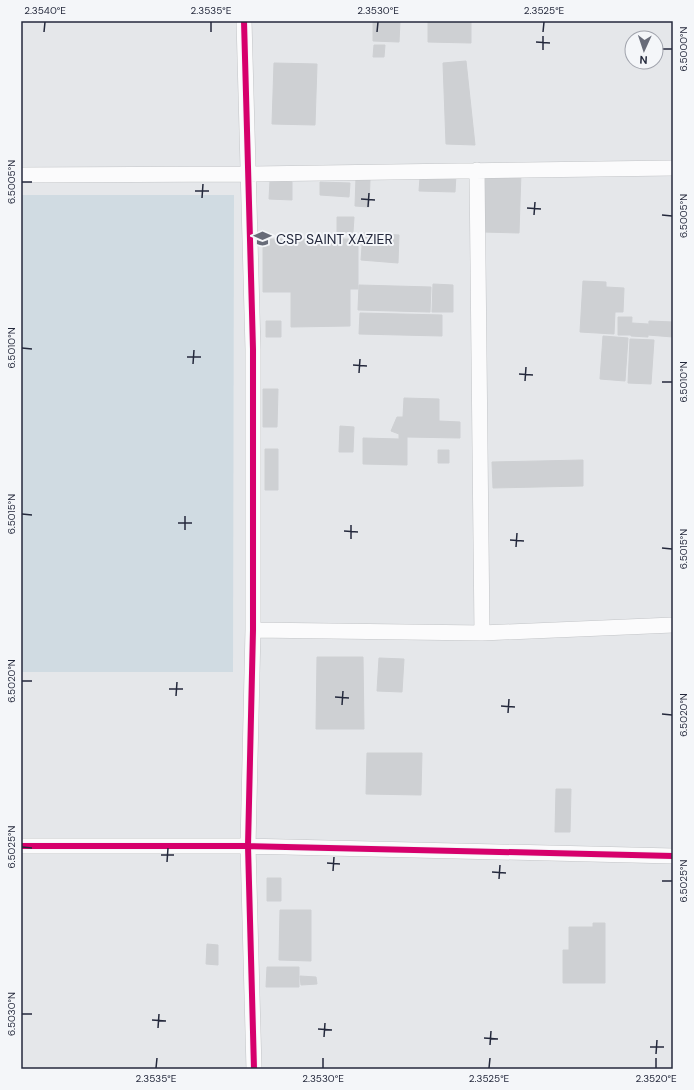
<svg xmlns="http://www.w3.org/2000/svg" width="694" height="1090" font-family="'DM Sans',sans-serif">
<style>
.green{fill:#d0dbe2}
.building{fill:#ced0d3;stroke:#ced0d3}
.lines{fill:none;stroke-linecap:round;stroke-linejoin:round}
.street-casing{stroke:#c2c4c7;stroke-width:16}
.street{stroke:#fbfbfc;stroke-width:15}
.cycleway-casing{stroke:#f4f6f9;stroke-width:8}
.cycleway{stroke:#d6006c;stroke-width:6}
.ticks{fill:none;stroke:#24293c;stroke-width:1.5}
.labels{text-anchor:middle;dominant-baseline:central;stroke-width:4;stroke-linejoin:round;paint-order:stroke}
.poi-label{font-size:14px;fill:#24293c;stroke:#f4f6f9;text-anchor:start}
.neatline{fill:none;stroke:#24293c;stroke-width:1.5}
.ticks-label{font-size:10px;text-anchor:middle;fill:#24293c}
</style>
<rect width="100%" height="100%" fill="#e5e7ea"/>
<path class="green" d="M 21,195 L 234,195 L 233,672 L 21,672 Z"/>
<path class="building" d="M 373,21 L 400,21 L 399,42 L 373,41 Z
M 428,21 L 471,21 L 471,43 L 428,42 Z
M 374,45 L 385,45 L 384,57 L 373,57 Z
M 466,61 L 475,145 L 446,144 L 443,63 Z
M 274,63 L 317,64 L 315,125 L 272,124 Z
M 485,171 L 521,172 L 519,233 L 483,232 Z
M 456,174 L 455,192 L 419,191 L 420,178 Z
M 356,178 L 370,179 L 369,207 L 355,206 Z
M 270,181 L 292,182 L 292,200 L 269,199 Z
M 320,182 L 350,183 L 349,197 L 320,195 Z
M 337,217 L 354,217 L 353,232 L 337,232 Z
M 363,233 L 399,235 L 398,263 L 361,260 Z
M 263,239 L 358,239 L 358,289 L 350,289 L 350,326 L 291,327 L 291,292 L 263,292 Z
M 583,281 L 606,282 L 606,287 L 624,288 L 623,312 L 615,312 L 614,334 L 580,332 Z
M 433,284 L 453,285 L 453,312 L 432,312 Z
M 359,285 L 431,287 L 430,312 L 358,310 Z
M 360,313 L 442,315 L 442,336 L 359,334 Z
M 618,317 L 632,317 L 631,335 L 618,335 Z
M 266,321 L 281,321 L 281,337 L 266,337 Z
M 649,321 L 673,322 L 673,337 L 648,335 Z
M 632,323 L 648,324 L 648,337 L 631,336 Z
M 603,336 L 628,338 L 625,381 L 600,379 Z
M 630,339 L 654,340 L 651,384 L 628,383 Z
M 263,389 L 278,389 L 277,427 L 263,427 Z
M 404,398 L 439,399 L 439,421 L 460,422 L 460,438 L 407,437 L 407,465 L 363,464 L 363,438 L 399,439 L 399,434 L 391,431 L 397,417 L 403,417 Z
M 340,426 L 354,427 L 353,452 L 339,452 Z
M 265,449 L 278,449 L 278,490 L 265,490 Z
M 438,450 L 449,450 L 449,463 L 438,463 Z
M 583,460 L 583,486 L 493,488 L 492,462 Z
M 317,657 L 363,657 L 364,729 L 316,729 Z
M 379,658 L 404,659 L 402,692 L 377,691 Z
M 367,753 L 422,753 L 421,795 L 366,794 Z
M 556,789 L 571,789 L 570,832 L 555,832 Z
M 267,878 L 281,878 L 281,901 L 267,901 Z
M 280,910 L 311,910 L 311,961 L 279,960 Z
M 593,923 L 605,923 L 605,950 L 569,950 L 569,927 L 593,927 Z
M 207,944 L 218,945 L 218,965 L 206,964 Z
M 563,950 L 605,950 L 605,983 L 563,983 Z
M 267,967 L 299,967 L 299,987 L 266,987 Z
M 300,976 L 316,977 L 317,984 L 301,985 Z"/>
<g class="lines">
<defs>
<path id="street" d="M 244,21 L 253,349 L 253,630 L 248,846 L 254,1069
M 477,170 L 482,633
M 21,175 L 247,174 L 673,168
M 253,630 L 482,633 L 673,625
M 21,846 L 248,846 L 673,856"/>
</defs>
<use href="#street" class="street-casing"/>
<use href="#street" class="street"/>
<defs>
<path id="cycleway" d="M 244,21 L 253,349 L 253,630 L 248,846 L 254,1069
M 21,846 L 248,846 L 673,856"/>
</defs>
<use href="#cycleway" class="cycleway-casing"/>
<use href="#cycleway" class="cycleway"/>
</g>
<path class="ticks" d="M 44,32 L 45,22M 211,32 L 211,22M 377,32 L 378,22M 543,32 L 544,22M 536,42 L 550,43M 662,49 L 672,49M 543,50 L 543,36M 22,182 L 32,182M 195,191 L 209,191M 202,198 L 203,184M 361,199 L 375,200M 368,207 L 369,193M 527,208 L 541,209M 534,215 L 535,202M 662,215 L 672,216M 22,348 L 32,349M 187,357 L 201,357M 193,364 L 194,350M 353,365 L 367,366M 359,373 L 360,359M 519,374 L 533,375M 525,381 L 526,367M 662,382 L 672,382M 22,514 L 32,515M 178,523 L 192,523M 185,530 L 185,516M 344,531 L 358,532M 351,539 L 351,525M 510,540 L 524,541M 516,547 L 517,533M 662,548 L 672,549M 22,681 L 32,681M 169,689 L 183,689M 176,696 L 177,682M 335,697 L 349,698M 342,705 L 343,691M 501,706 L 515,707M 508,713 L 509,699M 662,714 L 672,715M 22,847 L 32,848M 161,855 L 174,855M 167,862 L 168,848M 327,863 L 340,864M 333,871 L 334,857M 492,872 L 506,873M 499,879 L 500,865M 662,881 L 672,881M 22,1014 L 32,1014M 152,1020 L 166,1021M 158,1028 L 159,1014M 318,1029 L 332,1030M 324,1037 L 325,1023M 484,1038 L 498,1039M 490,1045 L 491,1031M 650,1047 L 664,1047M 656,1054 L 657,1040M 156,1068 L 157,1058M 323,1068 L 323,1058M 489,1068 L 490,1058M 656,1068 L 656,1058"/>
<defs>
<symbol id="school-bare" viewBox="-9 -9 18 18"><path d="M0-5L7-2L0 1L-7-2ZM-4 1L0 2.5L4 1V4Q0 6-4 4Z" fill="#686c79" stroke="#f4f6f9" stroke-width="2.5" paint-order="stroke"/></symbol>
</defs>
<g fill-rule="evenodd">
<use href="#school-bare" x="250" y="226" width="25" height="25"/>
</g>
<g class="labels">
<g class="poi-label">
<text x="276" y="239">CSP SAINT XAZIER</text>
</g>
</g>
<rect width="694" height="1090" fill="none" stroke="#f4f6f9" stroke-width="44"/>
<g transform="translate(644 50) rotate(183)"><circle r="19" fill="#f4f6f9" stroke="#a1a4ad"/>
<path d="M0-3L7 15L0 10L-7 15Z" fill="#686c79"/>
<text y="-6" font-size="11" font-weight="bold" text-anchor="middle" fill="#24293c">N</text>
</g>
<rect x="22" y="22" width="650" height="1046" class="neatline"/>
<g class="ticks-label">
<text x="45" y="14">2.3540°E</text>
<text x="211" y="14">2.3535°E</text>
<text x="378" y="14">2.3530°E</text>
<text x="544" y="14">2.3525°E</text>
<text transform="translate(683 49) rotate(-90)" y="4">6.5000°N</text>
<text transform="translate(11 182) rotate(-90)" y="4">6.5005°N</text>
<text transform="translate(683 216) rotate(-90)" y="4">6.5005°N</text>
<text transform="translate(11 348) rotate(-90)" y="4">6.5010°N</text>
<text transform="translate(683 382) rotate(-90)" y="4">6.5010°N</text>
<text transform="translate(11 514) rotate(-90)" y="4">6.5015°N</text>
<text transform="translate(683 549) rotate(-90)" y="4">6.5015°N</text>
<text transform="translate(11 681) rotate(-90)" y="4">6.5020°N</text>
<text transform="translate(683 715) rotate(-90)" y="4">6.5020°N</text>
<text transform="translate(11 847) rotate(-90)" y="4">6.5025°N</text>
<text transform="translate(683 881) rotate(-90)" y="4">6.5025°N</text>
<text transform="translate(11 1014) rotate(-90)" y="4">6.5030°N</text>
<text x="156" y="1082">2.3535°E</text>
<text x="323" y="1082">2.3530°E</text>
<text x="489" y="1082">2.3525°E</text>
<text x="656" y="1082">2.3520°E</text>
</g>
</svg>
